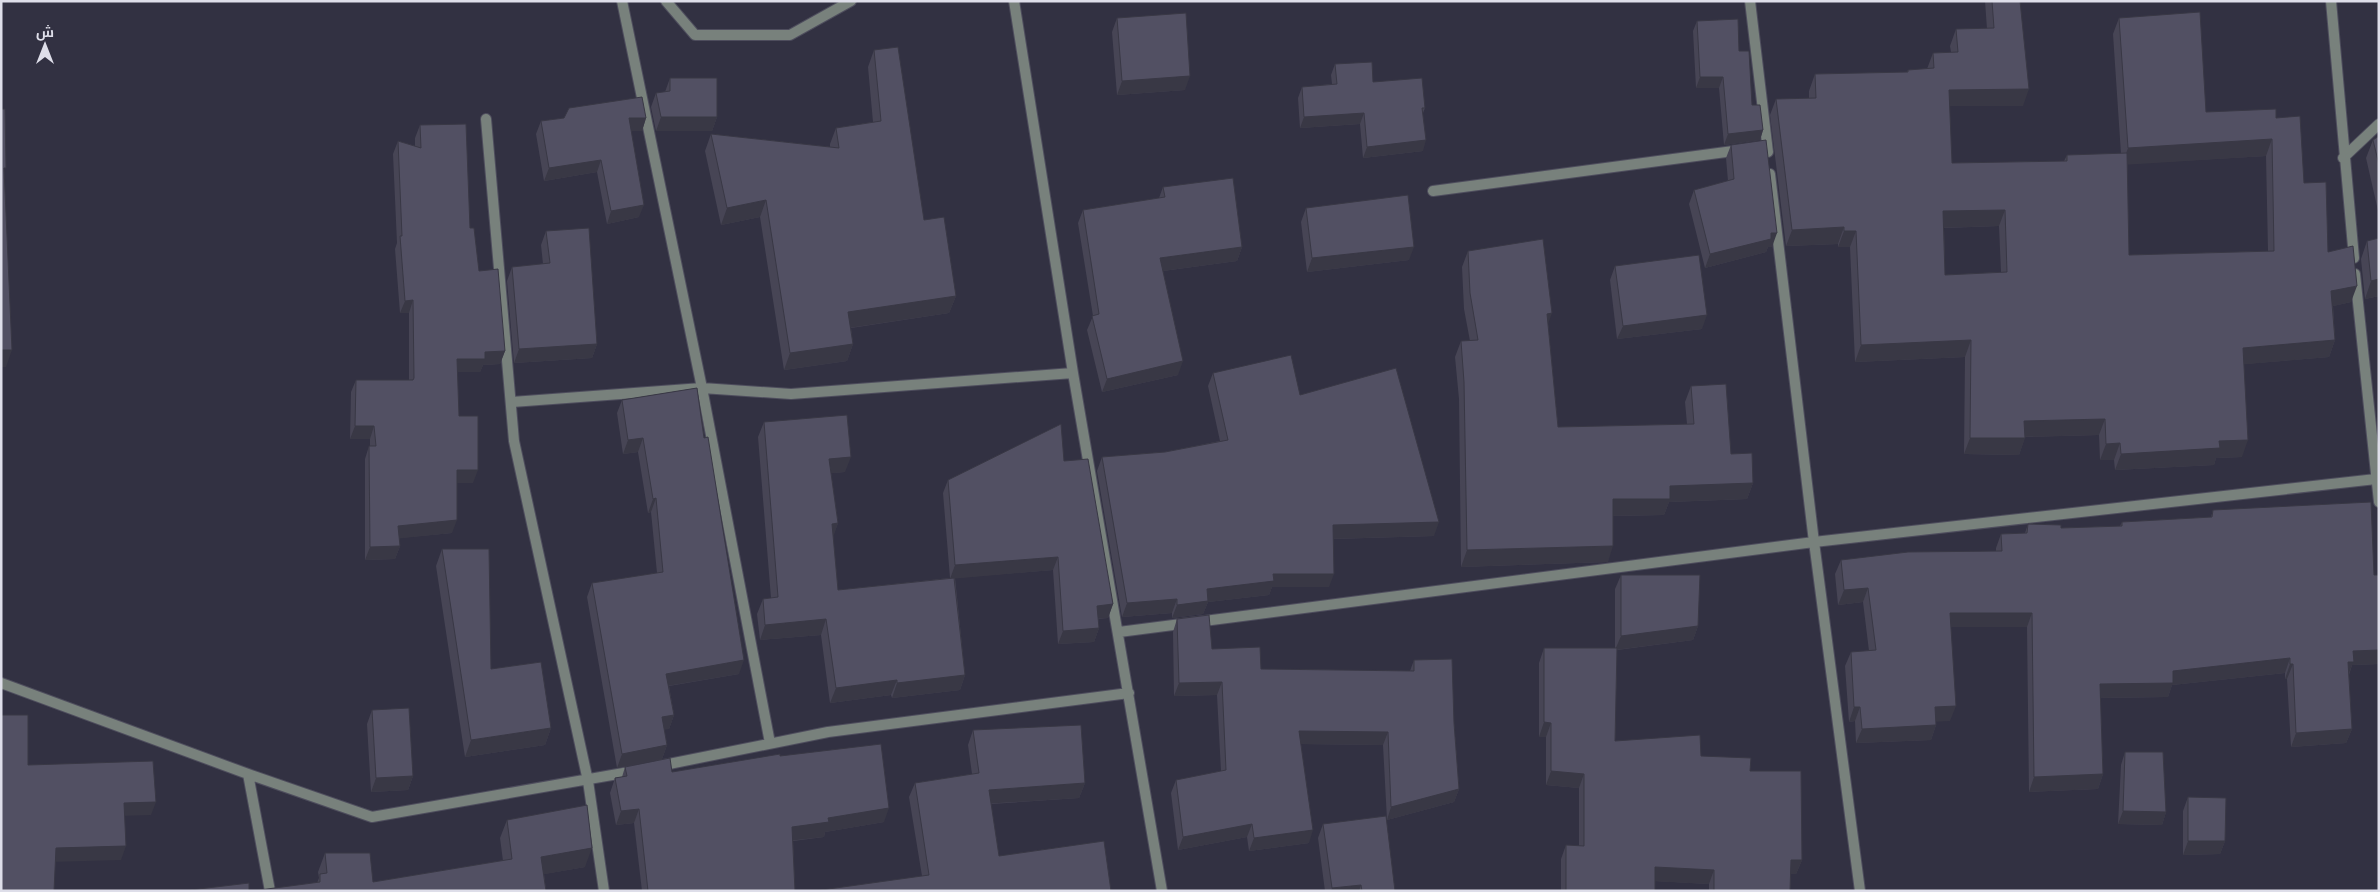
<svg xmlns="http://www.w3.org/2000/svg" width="2380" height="892" font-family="Inter,Cairo,sans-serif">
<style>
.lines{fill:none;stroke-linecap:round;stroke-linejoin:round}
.minor-casing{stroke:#4e4d5d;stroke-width:12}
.minor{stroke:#78817c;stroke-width:10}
.wall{fill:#474555;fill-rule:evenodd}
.shaded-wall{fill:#393845}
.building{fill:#525063;stroke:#393845;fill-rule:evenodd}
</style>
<rect width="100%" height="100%" fill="#323142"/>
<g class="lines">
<defs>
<path id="minor" d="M 622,1 L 702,388 L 770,743
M 666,1 L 695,35 L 790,35 L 851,1
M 1014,1 L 1073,373 L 1162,891
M 1750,1 L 1768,152
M 2331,1 L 2354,258
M 486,119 L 514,441 L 588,781 L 604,891
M 2343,158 L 2379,124
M 1770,174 L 1814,542 L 1860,891
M 1433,191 L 1741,150
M 2355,274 L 2379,502
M 512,402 L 702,388 L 791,394 L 1073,373
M 1119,632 L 1814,542 L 2376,479
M 1,683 L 248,774 L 372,817 L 635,771
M 659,766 L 828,732 L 1129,693
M 248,774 L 270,891"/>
</defs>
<use href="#minor" class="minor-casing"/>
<use href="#minor" class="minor"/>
</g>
<path class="wall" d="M 1985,1 L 2032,1 L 2020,2 L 2023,106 L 1949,106 L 1952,163 L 2064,161 L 2067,155 L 2121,154 L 2113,34 L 2119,18 L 2206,112 L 2276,118 L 2304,183 L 2328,252 L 2351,302 L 2333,306 L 2335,340 L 2329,357 L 2244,364 L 2242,457 L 2216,458 L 2214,465 L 2115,470 L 2114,460 L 2100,460 L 2099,435 L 2025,437 L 2019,455 L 1964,454 L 1965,357 L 1855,362 L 1850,247 L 1838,247 L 1838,244 L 1786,246 L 1770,115 L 1776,99 L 1809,98 L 1809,91 L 1815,74 L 1907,72 L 1908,70 L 1927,69 L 1933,53 L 1951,52 L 1950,46 L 1956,29 L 1987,29 ZM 2266,156 L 2268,251 L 2129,255 L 2127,164 ZM 1999,226 L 2001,272 L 1945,275 L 1944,228 Z
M 1117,18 L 1185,90 L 1117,95 L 1112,32 Z
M 1697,21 L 1739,51 L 1752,105 L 1763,130 L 1760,140 L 1724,145 L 1719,88 L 1696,88 L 1693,31 Z
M 874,50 L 924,220 L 956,296 L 949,313 L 851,328 L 853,344 L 847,361 L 784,370 L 760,217 L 721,225 L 705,151 L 711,134 L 830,147 L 830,144 L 836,128 L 873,122 L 868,67 Z
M 1335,64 L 1373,82 L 1425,108 L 1423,113 L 1423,151 L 1363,158 L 1360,124 L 1300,128 L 1298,98 L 1302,87 L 1332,84 L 1331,75 Z
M 670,78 L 717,117 L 712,131 L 656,131 L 651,107 L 656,93 L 665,92 Z
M 564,118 L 646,118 L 642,131 L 631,131 L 639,217 L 607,224 L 597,172 L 544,181 L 536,134 L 541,121 Z
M 420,125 L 470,228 L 479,271 L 505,351 L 500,364 L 483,365 L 480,372 L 457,372 L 459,416 L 473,483 L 457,483 L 452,533 L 399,538 L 400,546 L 395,559 L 365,560 L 365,459 L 369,446 L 370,446 L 370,439 L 350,439 L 351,392 L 356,380 L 409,380 L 409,313 L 400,313 L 395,249 L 397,243 L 393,154 L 398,141 L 415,146 L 415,138 Z
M 2379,136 L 2379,215 L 2366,158 L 2373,140 Z
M 1731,145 L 1772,247 L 1768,247 L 1766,252 L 1705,268 L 1689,204 L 1694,190 L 1728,181 L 1726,158 Z
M 1163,187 L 1242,247 L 1237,261 L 1163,271 L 1178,375 L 1102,392 L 1087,330 L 1093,316 L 1078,223 L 1083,210 L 1159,198 Z
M 1306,208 L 1409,260 L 1307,272 L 1301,222 Z
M 546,231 L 597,344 L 592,358 L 514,363 L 507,281 L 512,267 L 543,264 L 541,245 Z
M 2367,241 L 2379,296 L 2365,299 L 2361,259 Z
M 1468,251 L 1548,324 L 1558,427 L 1687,424 L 1685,402 L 1691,386 L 1731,454 L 1753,483 L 1747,499 L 1669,502 L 1664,515 L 1613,516 L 1608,562 L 1461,567 L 1459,399 L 1455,357 L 1461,341 L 1470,341 L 1464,309 L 1462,267 Z
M 1615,266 L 1702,329 L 1617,339 L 1610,280 Z
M 1213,373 L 1300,395 L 1434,536 L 1333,539 L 1329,587 L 1272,587 L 1269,595 L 1208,602 L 1203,614 L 1172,618 L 1172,613 L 1122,617 L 1097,471 L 1102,457 L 1165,452 L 1220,441 L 1208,386 Z
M 697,388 L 739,674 L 669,686 L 674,715 L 669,729 L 664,729 L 667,745 L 662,759 L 617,768 L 587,597 L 592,583 L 657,573 L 651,512 L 648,513 L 638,452 L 623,454 L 617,413 L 622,400 Z
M 764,422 L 845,472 L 831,473 L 838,523 L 833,536 L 838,590 L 950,578 L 943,493 L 948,480 L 1064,461 L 1113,604 L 1108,618 L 1098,619 L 1099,628 L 1094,642 L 1058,644 L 1053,570 L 955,578 L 965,675 L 960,690 L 892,698 L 891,695 L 830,703 L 821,635 L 760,640 L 757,614 L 763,599 L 771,598 L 758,437 Z
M 2213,510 L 2374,575 L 2379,575 L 2379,664 L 2352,665 L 2349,675 L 2352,729 L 2346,743 L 2291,747 L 2287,679 L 2285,679 L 2285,673 L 2172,685 L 2168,697 L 2100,698 L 2103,774 L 2098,789 L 2029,792 L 2027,627 L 1951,627 L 1950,721 L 1936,721 L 1936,725 L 1931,740 L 1856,743 L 1855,721 L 1849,722 L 1845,666 L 1851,652 L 1869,651 L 1863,602 L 1838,605 L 1835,574 L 1841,560 L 1996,551 L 1996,548 L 2001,534 L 2025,533 L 2028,524 L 2061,528 L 2120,526 L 2122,522 L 2211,517 Z
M 442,549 L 491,669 L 551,728 L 545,745 L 465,757 L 436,566 Z
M 1621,575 L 1698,626 L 1693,640 L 1617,650 L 1615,741 L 1701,756 L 1750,771 L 1802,860 L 1796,874 L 1791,874 L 1790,891 L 1709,891 L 1709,884 L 1655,881 L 1655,891 L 1561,891 L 1561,859 L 1566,845 L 1579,846 L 1579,788 L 1546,785 L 1546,737 L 1539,737 L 1539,663 L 1544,648 L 1615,648 L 1615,589 Z
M 1177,619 L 1212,649 L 1261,669 L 1410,671 L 1414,660 L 1454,723 L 1459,789 L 1454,802 L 1387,820 L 1383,745 L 1301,744 L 1309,843 L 1249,851 L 1247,837 L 1178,850 L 1171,793 L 1176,780 L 1221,771 L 1217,695 L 1174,696 L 1173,632 Z
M 372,710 L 413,776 L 408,790 L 371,792 L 367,724 Z
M 973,730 L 1085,783 L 1079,798 L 991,804 L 999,856 L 1111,891 L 922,876 L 909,797 L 915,783 L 972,774 L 968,745 Z
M 2125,752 L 2166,812 L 2162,825 L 2118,824 L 2121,765 Z
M 780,756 L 884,822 L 825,832 L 824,837 L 793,841 L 795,891 L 642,891 L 634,823 L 616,825 L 610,793 L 615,778 L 622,777 L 625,767 L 672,772 Z
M 2188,797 L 2225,841 L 2220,854 L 2183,855 L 2183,811 Z
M 507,820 L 585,867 L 544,874 L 546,891 L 317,883 L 319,878 L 318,872 L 325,853 L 373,882 L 503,861 L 500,838 Z
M 1323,824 L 1395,891 L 1325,891 L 1318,838 Z"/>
<path class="shaded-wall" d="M 1190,76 L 1185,90 L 1117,95 L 1122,81 Z
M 1700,77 L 1723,77 L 1719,88 L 1696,88 Z
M 2029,89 L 2023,106 L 1943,106 L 1949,90 Z
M 1364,113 L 1360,124 L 1300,128 L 1304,117 Z
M 661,117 L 717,117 L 712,131 L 656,131 Z
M 629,118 L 646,118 L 642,131 L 625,131 Z
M 1763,130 L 1760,140 L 1724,145 L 1728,134 Z
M 2272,139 L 2266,156 L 2122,165 L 2128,148 Z
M 1426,140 L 1423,151 L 1363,158 L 1367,147 Z
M 601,160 L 597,172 L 544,181 L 549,168 Z
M 766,200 L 760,217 L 721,225 L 727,208 Z
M 644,205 L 639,217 L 607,224 L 611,211 Z
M 2005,210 L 1999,226 L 1937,228 L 1943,211 Z
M 1844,227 L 1838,244 L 1786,246 L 1792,230 Z
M 1844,231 L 1856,231 L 1850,247 L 1838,247 Z
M 1771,233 L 1777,233 L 1772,247 L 1768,247 L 1766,252 L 1705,268 L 1710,254 Z
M 1242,247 L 1237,261 L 1155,272 L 1160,258 Z
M 1414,247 L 1409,260 L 1307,272 L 1312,258 Z
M 2379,279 L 2379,296 L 2365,299 L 2371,281 Z
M 2357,286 L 2351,302 L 2325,308 L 2331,291 Z
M 956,296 L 949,313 L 842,329 L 848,312 Z
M 413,300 L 409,313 L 400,313 L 405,301 Z
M 1552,313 L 1546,330 L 1547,314 Z
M 1707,315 L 1702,329 L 1617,339 L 1623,326 Z
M 1971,340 L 1965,357 L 1855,362 L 1861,345 Z
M 2335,340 L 2329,357 L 2237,365 L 2243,348 Z
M 597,344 L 592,358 L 514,363 L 519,349 Z
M 853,344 L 847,361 L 784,370 L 790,353 Z
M 1,350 L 12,350 L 6,367 L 1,367 Z
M 505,351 L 500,364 L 483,365 L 480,372 L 452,372 L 457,359 L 485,352 Z
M 1183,361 L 1178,375 L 1102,392 L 1107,379 Z
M 2105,419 L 2099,435 L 2018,437 L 2024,421 Z
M 355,426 L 374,426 L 370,439 L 350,439 Z
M 643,438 L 638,452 L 623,454 L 628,440 Z
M 1970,438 L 2025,438 L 2019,455 L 1964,454 Z
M 2248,440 L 2242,457 L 2216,458 L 2214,465 L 2115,470 L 2121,454 L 2219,441 Z
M 2120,443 L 2114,460 L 2100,460 L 2106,444 Z
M 851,457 L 845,472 L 823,474 L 829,459 Z
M 457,470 L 478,470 L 473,483 L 452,483 Z
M 1753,483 L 1747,499 L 1669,502 L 1664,515 L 1607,516 L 1613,499 L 1670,486 Z
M 656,498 L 651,512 L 648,513 L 653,499 Z
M 457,520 L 452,533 L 394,539 L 398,526 Z
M 1439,522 L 1434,536 L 1328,539 L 1333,525 Z
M 838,523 L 833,538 L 832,524 Z
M 400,546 L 395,559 L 365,560 L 370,547 Z
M 1613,546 L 1608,562 L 1461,567 L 1467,550 Z
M 1058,557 L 1053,570 L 950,579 L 955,565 Z
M 1273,574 L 1334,574 L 1329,587 L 1272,587 L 1269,595 L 1208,602 L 1203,614 L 1172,618 L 1177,605 L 1207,589 Z
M 1868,588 L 1863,602 L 1838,605 L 1844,590 Z
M 1177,599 L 1172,613 L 1122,617 L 1127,603 Z
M 1113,604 L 1108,618 L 1092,619 L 1097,606 Z
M 1950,613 L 2032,613 L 2027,627 L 1945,627 Z
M 826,619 L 821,635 L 760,640 L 765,625 Z
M 1698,626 L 1693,640 L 1615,650 L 1621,636 Z
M 1099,628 L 1094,642 L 1058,644 L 1063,631 Z
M 2379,650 L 2379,664 L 2352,665 L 2348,676 L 2348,662 L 2353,651 Z
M 2290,658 L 2285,673 L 2172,685 L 2168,697 L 2094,698 L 2100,684 L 2173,671 Z
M 744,660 L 739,674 L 661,687 L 666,674 Z
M 2290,664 L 2293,664 L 2287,679 L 2285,679 Z
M 965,675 L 960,690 L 892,698 L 897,683 Z
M 897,680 L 891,695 L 830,703 L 836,688 Z
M 1222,682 L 1217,695 L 1174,696 L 1179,683 Z
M 1956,706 L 1950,721 L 1930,722 L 1935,707 Z
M 1854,707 L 1860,707 L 1855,721 L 1849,722 Z
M 674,715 L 669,729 L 657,731 L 662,717 Z
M 1544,722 L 1551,723 L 1546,737 L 1539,737 Z
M 1936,725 L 1931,740 L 1856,743 L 1862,729 Z
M 551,728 L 545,745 L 465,757 L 471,740 Z
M 2352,729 L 2346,743 L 2291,747 L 2296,733 Z
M 1299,731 L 1388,732 L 1383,745 L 1294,744 Z
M 667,745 L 662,759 L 617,768 L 622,754 Z
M 1551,771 L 1584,774 L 1579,788 L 1546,785 Z
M 2103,774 L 2098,789 L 2029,792 L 2034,777 Z
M 413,776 L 408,790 L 371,792 L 376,778 Z
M 1085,783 L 1079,798 L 983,804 L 989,790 Z
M 1459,789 L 1454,802 L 1387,820 L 1391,807 Z
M 156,802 L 151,815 L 119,816 L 124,803 Z
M 889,808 L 884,822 L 825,832 L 824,837 L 787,841 L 792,827 L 828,818 Z
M 639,809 L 634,823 L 616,825 L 621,811 Z
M 2123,811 L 2166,812 L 2162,825 L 2118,824 Z
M 1252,824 L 1247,837 L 1178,850 L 1183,837 Z
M 1313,830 L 1309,843 L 1249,851 L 1254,838 Z
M 2188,841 L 2225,841 L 2220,854 L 2183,855 Z
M 126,846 L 121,860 L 50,862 L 56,848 Z
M 592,848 L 585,867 L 534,876 L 541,857 Z
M 1791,860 L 1802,860 L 1796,874 L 1786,874 Z
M 1655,867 L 1714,870 L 1709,884 L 1650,881 Z
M 1361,885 L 1359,891 L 1331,891 L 1332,888 Z"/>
<path class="building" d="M 1992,1 L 2020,1 L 2029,89 L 1949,90 L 1952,163 L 2067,161 L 2067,155 L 2127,153 L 2129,255 L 2274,251 L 2272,139 L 2128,148 L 2119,18 L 2200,12 L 2206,112 L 2276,109 L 2276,118 L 2300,116 L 2304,183 L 2326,182 L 2328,252 L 2353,246 L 2357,286 L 2331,291 L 2335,340 L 2243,348 L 2248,440 L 2219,441 L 2220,448 L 2121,454 L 2120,443 L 2106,444 L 2105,419 L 2024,421 L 2025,438 L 1970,438 L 1971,340 L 1861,345 L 1856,231 L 1844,231 L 1844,227 L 1792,230 L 1776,99 L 1816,98 L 1815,74 L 1908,72 L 1908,70 L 1934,68 L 1933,53 L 1958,52 L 1956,29 L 1994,28 ZM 2005,210 L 2007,272 L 1945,275 L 1943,211 Z
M 1186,13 L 1190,76 L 1122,81 L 1117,18 Z
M 1738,19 L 1739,51 L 1749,51 L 1752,105 L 1760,105 L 1763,130 L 1728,134 L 1723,77 L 1700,77 L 1697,21 Z
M 898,47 L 924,220 L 944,217 L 956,296 L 848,312 L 853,344 L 790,353 L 766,200 L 727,208 L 711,134 L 839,148 L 836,128 L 881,121 L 874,50 Z
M 1372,62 L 1373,82 L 1422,78 L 1425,108 L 1422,108 L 1426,140 L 1367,147 L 1364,113 L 1304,117 L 1302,87 L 1337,84 L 1335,64 Z
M 670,78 L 717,78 L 717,117 L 661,117 L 656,93 L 670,91 Z
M 642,97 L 646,118 L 629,118 L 644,205 L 611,211 L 601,160 L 549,168 L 541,121 L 564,118 L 569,108 Z
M 1,109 L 5,109 L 6,168 L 4,168 L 12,350 L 1,350 Z
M 466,124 L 470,228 L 474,228 L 479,271 L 498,269 L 505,351 L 485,352 L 485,359 L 457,359 L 459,416 L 478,416 L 478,470 L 457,470 L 457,520 L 398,526 L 400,546 L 370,547 L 369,446 L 376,446 L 374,426 L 355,426 L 356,380 L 413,380 L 414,378 L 413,300 L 405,301 L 400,236 L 402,236 L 398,141 L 421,148 L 420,125 Z
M 2379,136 L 2379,165 L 2373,140 Z
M 1766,140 L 1777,233 L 1771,233 L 1771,239 L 1710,254 L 1694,190 L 1734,179 L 1731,145 Z
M 1233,178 L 1242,247 L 1160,258 L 1183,361 L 1107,379 L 1092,316 L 1099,314 L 1083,210 L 1165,197 L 1163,187 Z
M 1408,195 L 1414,247 L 1312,258 L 1306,208 Z
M 589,228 L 597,344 L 519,349 L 512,267 L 550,263 L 546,231 Z
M 2379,238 L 2379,279 L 2371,281 L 2367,241 Z
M 1543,239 L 1552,313 L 1547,314 L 1558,427 L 1694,424 L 1691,386 L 1726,384 L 1731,454 L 1752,453 L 1753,483 L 1670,486 L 1670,499 L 1613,499 L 1613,546 L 1467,550 L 1464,382 L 1461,341 L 1478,340 L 1470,293 L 1468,251 Z
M 1699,255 L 1707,315 L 1623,326 L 1615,266 Z
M 1291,355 L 1300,395 L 1396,368 L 1439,522 L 1333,525 L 1334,574 L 1273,574 L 1274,581 L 1207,589 L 1208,601 L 1177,605 L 1177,599 L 1127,603 L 1102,457 L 1165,452 L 1228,440 L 1213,373 Z
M 697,388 L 704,438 L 708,437 L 744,660 L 666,674 L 674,715 L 662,717 L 667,745 L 622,754 L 592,583 L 663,572 L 656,498 L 653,499 L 643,438 L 628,440 L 622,400 Z
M 847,415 L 851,457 L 829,459 L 838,523 L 832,524 L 838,590 L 954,578 L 965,675 L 897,683 L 897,680 L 836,688 L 826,619 L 765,625 L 763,599 L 778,597 L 764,422 Z
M 1061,424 L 1064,461 L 1088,459 L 1113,604 L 1097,606 L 1099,628 L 1063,631 L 1058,557 L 955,565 L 948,480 Z
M 2371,502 L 2374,575 L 2379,575 L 2379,650 L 2353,651 L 2354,662 L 2348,662 L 2352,729 L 2296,733 L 2293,664 L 2290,664 L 2290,658 L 2173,671 L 2173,683 L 2100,684 L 2103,774 L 2034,777 L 2032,613 L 1950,613 L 1956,706 L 1935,707 L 1936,725 L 1862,729 L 1860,707 L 1854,707 L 1851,652 L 1876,650 L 1868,588 L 1844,590 L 1841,560 L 1908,552 L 2002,551 L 2001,534 L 2027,533 L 2028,524 L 2061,525 L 2061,528 L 2122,526 L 2122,522 L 2212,517 L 2213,510 Z
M 442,549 L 489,549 L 491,669 L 541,662 L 551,728 L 471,740 Z
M 1621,575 L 1700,575 L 1698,626 L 1621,636 Z
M 1209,615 L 1212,649 L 1260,647 L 1261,669 L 1414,671 L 1414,660 L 1452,659 L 1454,723 L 1459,789 L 1391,807 L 1388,732 L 1299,731 L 1313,830 L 1254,838 L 1252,824 L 1183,837 L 1176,780 L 1226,770 L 1222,682 L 1179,683 L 1177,619 Z
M 1544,648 L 1617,648 L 1615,741 L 1700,735 L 1701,756 L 1751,758 L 1750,771 L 1801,771 L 1802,860 L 1791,860 L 1790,891 L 1714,891 L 1714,870 L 1655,867 L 1655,891 L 1566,891 L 1566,845 L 1584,846 L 1584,774 L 1551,771 L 1551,723 L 1544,722 Z
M 409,708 L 413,776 L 376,778 L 372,710 Z
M 1,715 L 28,715 L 28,765 L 153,761 L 156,802 L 124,803 L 126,846 L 56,848 L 54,891 L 1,891 Z
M 1081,725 L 1085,783 L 989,790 L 999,856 L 1104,841 L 1111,891 L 814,891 L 929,875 L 915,783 L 979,773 L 973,730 Z
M 881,744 L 889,808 L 828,818 L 829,822 L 792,827 L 795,891 L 648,891 L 639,809 L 621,811 L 615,778 L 627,776 L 625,767 L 670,758 L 672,772 L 780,754 L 780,756 Z
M 2125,752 L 2163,752 L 2166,812 L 2123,811 Z
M 2188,797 L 2226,798 L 2225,841 L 2188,841 Z
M 587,805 L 592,848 L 541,857 L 546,891 L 252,891 L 320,882 L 320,874 L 327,873 L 325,853 L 370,853 L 373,882 L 512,859 L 507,820 Z
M 1386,816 L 1395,891 L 1362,891 L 1361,885 L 1332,888 L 1323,824 Z
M 249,883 L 249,891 L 190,891 L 190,890 Z"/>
<rect width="2380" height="892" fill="none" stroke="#dedee9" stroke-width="5"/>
<g transform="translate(45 45)" stroke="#323142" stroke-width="4" paint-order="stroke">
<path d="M0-4L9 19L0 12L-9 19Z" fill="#dedee9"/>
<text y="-8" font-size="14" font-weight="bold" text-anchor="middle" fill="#dedee9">ش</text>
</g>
</svg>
